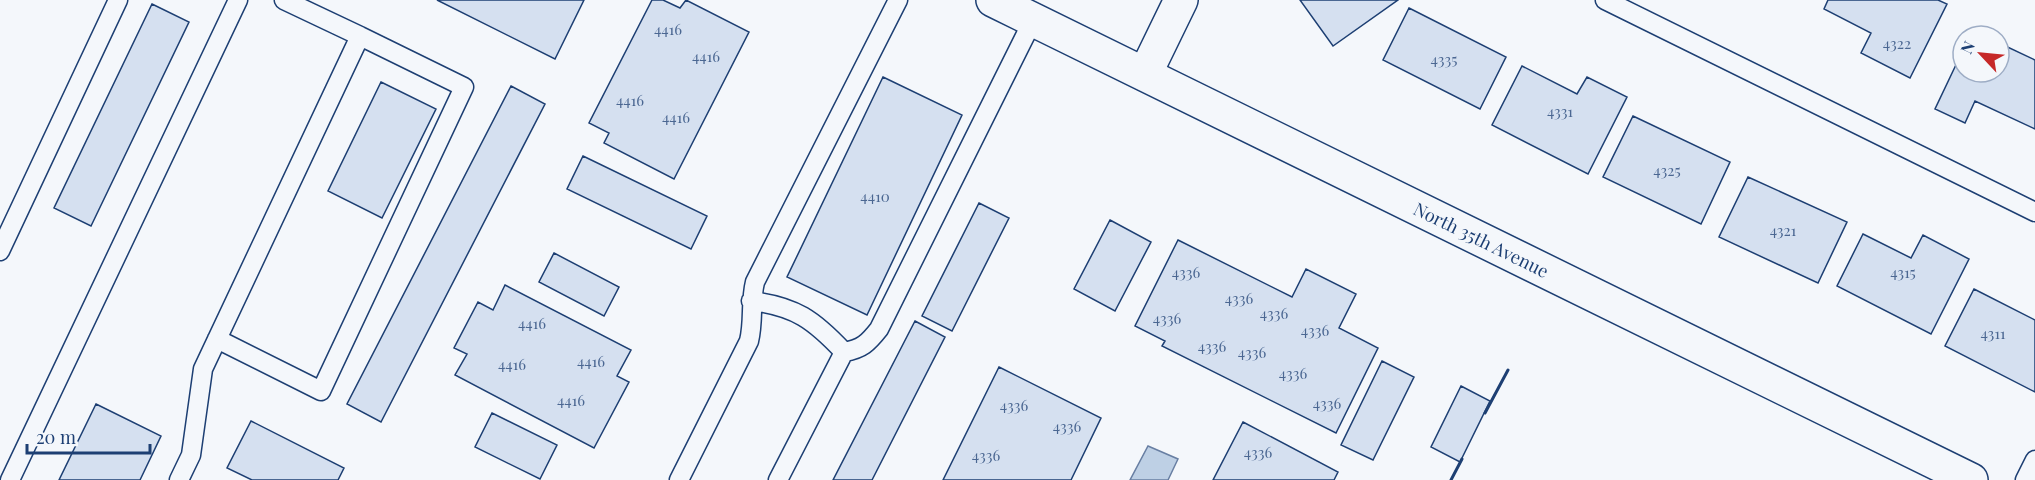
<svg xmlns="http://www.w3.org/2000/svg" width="2035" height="480" font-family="'Playfair Display',serif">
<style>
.water{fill:#bed0e5;stroke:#687fa3;stroke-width:1.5}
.building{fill:#d5e0f0;stroke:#1d3f73;stroke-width:1.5}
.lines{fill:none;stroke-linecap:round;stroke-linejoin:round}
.lane-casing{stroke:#1d3f73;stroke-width:21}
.street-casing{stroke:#1d3f73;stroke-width:36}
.secondary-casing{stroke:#1d3f73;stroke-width:36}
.lane{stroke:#f4f7fb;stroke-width:18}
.street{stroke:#f4f7fb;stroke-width:33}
.secondary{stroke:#f4f7fb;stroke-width:33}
.wall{stroke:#1d3f73;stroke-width:3}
.labels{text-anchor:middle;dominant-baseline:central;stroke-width:4.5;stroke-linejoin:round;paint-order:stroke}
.number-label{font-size:15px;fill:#4b6792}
.street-label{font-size:18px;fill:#1d3f73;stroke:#f4f7fb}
</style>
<rect width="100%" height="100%" fill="#f4f7fb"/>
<path class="water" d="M 1148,446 L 1178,459 L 1168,480 L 1130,480 Z"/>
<path class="building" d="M 437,0 L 584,0 L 555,59 Z
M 652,0 L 663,0 L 680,8 L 686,0 L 749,32 L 674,179 L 604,143 L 609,133 L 589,123 Z
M 1300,0 L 1398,0 L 1333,46 Z
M 1828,0 L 1938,0 L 1947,4 L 1910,78 L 1861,53 L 1871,33 L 1824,9 Z
M 152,4 L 189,22 L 91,226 L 54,208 Z
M 1409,8 L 1506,57 L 1480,109 L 1383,60 Z
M 1999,43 L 2035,60 L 2035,129 L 1975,101 L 1965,123 L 1935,109 L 1963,50 L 1963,72 L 1999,72 Z
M 1522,66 L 1577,94 L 1587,77 L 1627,97 L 1588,174 L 1492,125 Z
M 883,77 L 962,115 L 867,315 L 787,277 Z
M 381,82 L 436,109 L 382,218 L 328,191 Z
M 511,86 L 545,104 L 381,422 L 347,404 Z
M 1633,116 L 1730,162 L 1701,224 L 1603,177 Z
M 583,156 L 707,216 L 691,249 L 567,189 Z
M 1748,177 L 1847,222 L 1818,283 L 1719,237 Z
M 979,203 L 1009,218 L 952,331 L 922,316 Z
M 1110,220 L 1151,242 L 1115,311 L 1074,289 Z
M 1863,234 L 1911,258 L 1923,235 L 1969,259 L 1931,334 L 1837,286 Z
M 1178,240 L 1292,297 L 1306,269 L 1356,294 L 1339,328 L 1378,348 L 1336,433 L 1162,346 L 1165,341 L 1135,326 Z
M 554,253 L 619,287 L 604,316 L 539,282 Z
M 505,285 L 631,350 L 617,376 L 629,382 L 594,448 L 455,375 L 467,354 L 454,348 L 478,302 L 493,310 Z
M 1974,289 L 2035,320 L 2035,392 L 1945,346 Z
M 915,321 L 945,337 L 872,480 L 833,480 Z
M 1382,361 L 1414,377 L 1373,460 L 1341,445 Z
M 999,367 L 1101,418 L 1071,480 L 943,480 Z
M 1461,386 L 1490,401 L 1460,462 L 1431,447 Z
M 96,404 L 161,436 L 140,480 L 59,480 Z
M 492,413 L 557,445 L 540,479 L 475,447 Z
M 251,421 L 344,468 L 338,480 L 252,480 L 227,468 Z
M 1243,422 L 1338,472 L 1334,480 L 1213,480 Z"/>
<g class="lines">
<defs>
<path id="lane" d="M 1605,0 L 2035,212
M 0,251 L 118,0
M 751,301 C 795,306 814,320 844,352
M 217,339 L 321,391 L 464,87 L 360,36
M 844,352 C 862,349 868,343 879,329 L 1033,20
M 10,480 L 238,0
M 179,480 L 191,455 L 203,369 L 360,36 L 284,0
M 679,480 L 749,341 C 754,321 750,302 755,282 L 898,0
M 778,480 L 844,352
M 2025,480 L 2035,460"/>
<path id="street" d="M 1145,74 L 1181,0"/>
<g id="secondary">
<path id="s1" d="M 993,0 L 1971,480"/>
</g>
</defs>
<use href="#lane" class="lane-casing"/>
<use href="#street" class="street-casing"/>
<use href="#secondary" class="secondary-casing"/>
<use href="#lane" class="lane"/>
<use href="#street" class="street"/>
<use href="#secondary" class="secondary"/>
<path class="wall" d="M 1485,413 L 1508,370
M 1451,480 L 1462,459"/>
</g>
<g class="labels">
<g class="number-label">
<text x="668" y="29">4416</text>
<text x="1897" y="43">4322</text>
<text x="706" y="56">4416</text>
<text x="1444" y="59">4335</text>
<text x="630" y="100">4416</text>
<text x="1560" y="111">4331</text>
<text x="676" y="117">4416</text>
<text x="1667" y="170">4325</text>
<text x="875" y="196">4410</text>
<text x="1783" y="230">4321</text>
<text x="1186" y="272">4336</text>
<text x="1903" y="272">4315</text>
<text x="1239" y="298">4336</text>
<text x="1274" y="313">4336</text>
<text x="1167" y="318">4336</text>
<text x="532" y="323">4416</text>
<text x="1315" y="330">4336</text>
<text x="1993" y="333">4311</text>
<text x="1212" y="346">4336</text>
<text x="1252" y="352">4336</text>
<text x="591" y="361">4416</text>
<text x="512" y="364">4416</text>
<text x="1293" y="373">4336</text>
<text x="571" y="400">4416</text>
<text x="1327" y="403">4336</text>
<text x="1014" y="405">4336</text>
<text x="1067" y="426">4336</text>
<text x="1258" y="452">4336</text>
<text x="986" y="455">4336</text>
</g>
<g class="street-label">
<text stroke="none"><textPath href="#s1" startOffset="544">North 35th Avenue</textPath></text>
</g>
</g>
<g transform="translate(1981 54) rotate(296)"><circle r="28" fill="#f4f7fb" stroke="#9eadc5" stroke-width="1.5"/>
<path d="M0-4.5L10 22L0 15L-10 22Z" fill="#c62828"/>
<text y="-9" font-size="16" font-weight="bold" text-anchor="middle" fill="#1d3f73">N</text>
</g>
<path d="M27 444v9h123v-9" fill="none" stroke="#1d3f73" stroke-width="3"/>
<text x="36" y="444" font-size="18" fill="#1d3f73" stroke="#f4f7fb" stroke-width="4.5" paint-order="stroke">20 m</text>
</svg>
